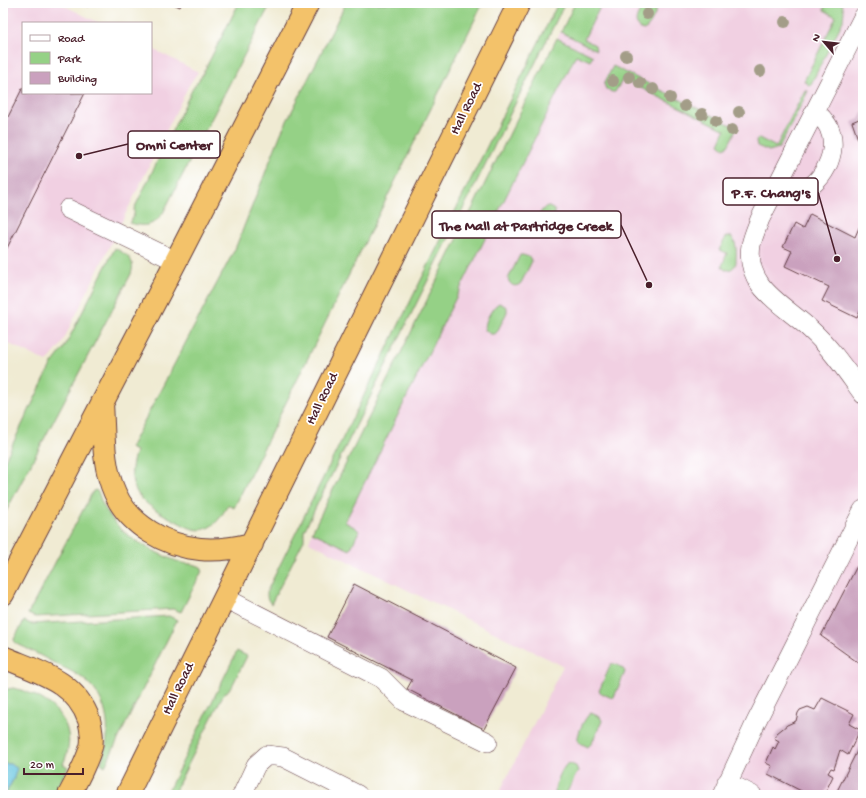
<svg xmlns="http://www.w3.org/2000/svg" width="866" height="798" font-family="'Gochi Hand',sans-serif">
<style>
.built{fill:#f1d0e2}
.green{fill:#95d186;stroke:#707858}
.water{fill:#60c3df;stroke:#557185}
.building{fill:#caa1be}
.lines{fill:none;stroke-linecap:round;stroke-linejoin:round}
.minor-casing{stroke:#633e44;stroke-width:20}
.highway-casing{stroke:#633e44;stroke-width:24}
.minor{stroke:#fff;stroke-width:19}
.highway{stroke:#f3c26a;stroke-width:22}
.tree{fill:#a39d88}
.labels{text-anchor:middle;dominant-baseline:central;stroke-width:3.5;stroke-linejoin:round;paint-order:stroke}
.street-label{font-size:14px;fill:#4a1f2b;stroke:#fff}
.leader{fill:none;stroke:#4a1f2b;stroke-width:1.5}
.callout-dot{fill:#4a1f2b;stroke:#fff;stroke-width:1.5}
.callout{fill:#fff;stroke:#4a1f2b;stroke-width:1.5}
.callout-label{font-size:15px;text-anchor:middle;font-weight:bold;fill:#4a1f2b}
</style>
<rect width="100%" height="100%" fill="#fff"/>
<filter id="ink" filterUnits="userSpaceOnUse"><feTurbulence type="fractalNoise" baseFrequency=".025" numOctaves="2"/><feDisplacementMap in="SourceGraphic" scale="8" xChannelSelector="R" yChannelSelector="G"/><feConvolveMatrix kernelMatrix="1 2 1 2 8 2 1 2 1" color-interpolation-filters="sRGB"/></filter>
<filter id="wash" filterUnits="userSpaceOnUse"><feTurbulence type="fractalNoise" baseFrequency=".012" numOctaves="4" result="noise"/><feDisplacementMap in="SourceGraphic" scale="16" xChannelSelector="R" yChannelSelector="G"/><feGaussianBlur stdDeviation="0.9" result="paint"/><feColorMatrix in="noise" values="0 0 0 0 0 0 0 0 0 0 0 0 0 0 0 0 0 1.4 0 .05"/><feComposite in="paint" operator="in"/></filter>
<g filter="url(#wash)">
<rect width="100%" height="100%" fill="#f0ebd3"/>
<path class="built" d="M 10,3 L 59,3 L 99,23 L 23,23 L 23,93 L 151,93 L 151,48 L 198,72 L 189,85 L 61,345 L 47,362 L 3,341 L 3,18 Z
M 575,3 L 863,3 L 863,795 L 498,795 L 563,666 L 309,542 L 312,532 Z"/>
<path class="green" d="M 239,3 L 271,3 L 163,213 C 153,227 145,227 129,223 C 133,219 135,215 134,209 L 193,88 L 201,77 Z
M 346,3 L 483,3 L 234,508 L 228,505 C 222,515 217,525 205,529 C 195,532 185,526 176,521 C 144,505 122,491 136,451 L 130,448 L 235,249 L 281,133 Z
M 558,3 L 565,3 L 304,531 L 304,540 L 271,604 C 267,599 266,596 268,589 Z
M 575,3 L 602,3 L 584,39 L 595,45 L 596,50 L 561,32 Z
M 645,3 L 657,3 C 658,10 650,29 643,30 C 629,24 640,12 645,3 Z
M 825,3 L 842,3 L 844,11 L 843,21 L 810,86 L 804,81 L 836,17 L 824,10 Z
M 557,38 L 593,56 L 590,61 L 576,55 L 345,522 L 356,528 L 359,531 L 350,550 L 312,532 Z
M 613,66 L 737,128 L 728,146 L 724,148 L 719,144 L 725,130 L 623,79 L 615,92 L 612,92 L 606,89 L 604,84 Z
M 805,90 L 808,91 L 779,148 L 769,151 L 757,146 L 756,141 L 757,139 L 759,138 L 776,147 Z
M 547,206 L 555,210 L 555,215 L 545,235 L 543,237 L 538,237 L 533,233 C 533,226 540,209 547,206 Z
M 730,236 C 738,241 736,253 736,262 C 735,268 731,270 725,270 L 722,266 L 727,253 L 719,250 L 726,237 Z
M 115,248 C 127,255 136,259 131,274 L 3,517 L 3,464 L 51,365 L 64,348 Z
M 520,255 L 523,255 L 529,257 L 532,261 L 521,283 C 516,288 510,286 508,279 Z
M 499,303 L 507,307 L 507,312 L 497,332 L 495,334 L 490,334 L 485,330 C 484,322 492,307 499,303 Z
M 96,490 C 100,493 100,499 102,503 C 109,517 119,529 132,538 C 146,548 165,557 182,563 C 188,564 198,564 202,568 L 202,571 L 181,612 L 173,609 L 35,617 L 28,614 L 93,491 Z
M 169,616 L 177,620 L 105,766 L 101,763 C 112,735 110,701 86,681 C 77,673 66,669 56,664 C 43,657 29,649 15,643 L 14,639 L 24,621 L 31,624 Z
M 237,651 L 247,656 L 232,686 L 222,697 L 173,795 L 166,795 Z
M 611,664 C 616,663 623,667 625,672 L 615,695 L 612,698 L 603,694 L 599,691 Z
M 13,688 C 50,696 82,724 63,764 L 68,767 L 54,795 L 5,795 L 14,778 L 10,764 L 3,763 L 3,690 Z
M 591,713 L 600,717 L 602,721 L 592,743 L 588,747 L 578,742 C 576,736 585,716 591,713 Z
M 568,763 L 576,766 L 578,771 L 567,792 L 564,795 L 555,792 C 554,786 563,766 568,763 Z"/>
<path class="water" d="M 3,763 L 10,764 L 17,768 L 14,778 L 5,795 L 3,795 Z"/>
<g id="blocks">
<path class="building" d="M 82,3 L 91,3 L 88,7 Z
M 171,3 L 182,3 L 180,7 Z
M 23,87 L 23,93 L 85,93 L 3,256 L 3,127 Z
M 863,111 L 863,140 L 859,142 L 852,122 L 859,119 Z
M 810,214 L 855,237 L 861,223 L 863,224 L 863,305 L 857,318 L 822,301 L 829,287 L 785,266 L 792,251 L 783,247 L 794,224 L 803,229 Z
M 857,566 L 863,568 L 863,666 L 821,636 Z
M 354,584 L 516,668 L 484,729 L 407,689 L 412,680 L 327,637 Z
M 822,698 L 854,714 L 849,724 L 860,730 L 848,755 L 840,750 L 834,769 L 831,768 L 828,773 L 833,776 L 824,795 L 816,794 L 815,795 L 809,795 L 768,774 L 772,766 L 766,763 L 773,747 L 775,749 L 779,741 L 774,738 L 777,733 L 787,725 L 796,721 L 798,713 L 800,710 L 808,707 L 815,710 Z
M 863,739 L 863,795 L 835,795 Z"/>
</g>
</g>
<g filter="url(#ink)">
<use href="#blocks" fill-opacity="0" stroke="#633e44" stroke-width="1"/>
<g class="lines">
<defs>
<path id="minor" d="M 863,17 L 760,219 C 757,227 753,236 751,245 C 744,288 785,305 811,330 C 831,348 847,372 863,394
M 774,191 C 781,193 789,194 796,193 C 822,187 840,152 829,128 C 826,121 820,116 815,111
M 68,209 L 176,261
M 225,598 L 381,678 L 404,701 L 488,742
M 727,782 L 752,795
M 242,795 L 256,765 L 267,755 L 283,757 L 358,795
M 722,795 L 756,722 L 863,510"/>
<path id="highway" d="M 102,403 C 104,432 102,465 115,493 C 129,525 166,546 200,549 C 218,551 235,548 252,544
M 3,594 L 176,261 L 308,3
M 3,657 C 38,672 75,680 89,720 C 91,727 93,740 91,747 C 86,764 77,780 69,795
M 127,795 L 519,3"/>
</defs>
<use href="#minor" class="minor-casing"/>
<use href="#highway" class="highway-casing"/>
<use href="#minor" class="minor"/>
<use href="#highway" class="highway"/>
</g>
<g class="tree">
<circle cx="647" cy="14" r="6"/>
<circle cx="785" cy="22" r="6"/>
<circle cx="626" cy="56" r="6"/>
<circle cx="760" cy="71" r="6"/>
<circle cx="629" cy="77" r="6"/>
<circle cx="613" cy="81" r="6"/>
<circle cx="640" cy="83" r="6"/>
<circle cx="653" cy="89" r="6"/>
<circle cx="670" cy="98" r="6"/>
<circle cx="685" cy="106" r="6"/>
<circle cx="739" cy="112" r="6"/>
<circle cx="702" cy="114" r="6"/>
<circle cx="716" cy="121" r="6"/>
<circle cx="732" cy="130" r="6"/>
</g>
</g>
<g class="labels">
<g class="street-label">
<text transform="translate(467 109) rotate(-64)">Hall Road</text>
<text transform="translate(323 399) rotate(-64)">Hall Road</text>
<text transform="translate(179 689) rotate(-64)">Hall Road</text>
</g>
</g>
<path class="leader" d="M79 156L128 144M837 259L818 192M649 285L621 225"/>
<g class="callout-dot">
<circle cx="79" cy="156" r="4"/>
<circle cx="837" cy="259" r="4"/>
<circle cx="649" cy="285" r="4"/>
</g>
<g class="callout">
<rect x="128" y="131" width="92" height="27" rx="4"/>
<rect x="723" y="178" width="95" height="27" rx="4"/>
<rect x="432" y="211" width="189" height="27" rx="4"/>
</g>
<g class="callout-label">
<text x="174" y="149">Omni Center</text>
<text x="771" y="197">P.F. Chang's</text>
<text x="526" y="230">The Mall at Partridge Creek</text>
</g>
<rect width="866" height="798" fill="none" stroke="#fff" stroke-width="16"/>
<rect x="22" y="22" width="130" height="72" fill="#ffffff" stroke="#b7a5aa"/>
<rect x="30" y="35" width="20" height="6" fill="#ffffff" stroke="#b7a5aa"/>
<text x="58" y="42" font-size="12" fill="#4a1f2b">Road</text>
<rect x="30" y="52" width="20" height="12" fill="#95d186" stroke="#b7a5aa"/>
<text x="58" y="62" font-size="12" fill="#4a1f2b">Park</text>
<rect x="30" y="72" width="20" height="12" fill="#caa1be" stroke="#b7a5aa"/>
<text x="58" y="82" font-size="12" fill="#4a1f2b">Building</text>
<g transform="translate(824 42) rotate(298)" stroke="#ffffff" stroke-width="3" paint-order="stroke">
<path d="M0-3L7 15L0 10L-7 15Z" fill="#4a1f2b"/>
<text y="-6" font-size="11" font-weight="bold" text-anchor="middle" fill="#4a1f2b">N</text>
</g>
<path d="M24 768v6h59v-6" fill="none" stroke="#4a1f2b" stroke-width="2"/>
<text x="30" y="768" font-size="12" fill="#4a1f2b" stroke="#ffffff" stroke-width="3" paint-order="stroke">20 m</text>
</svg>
